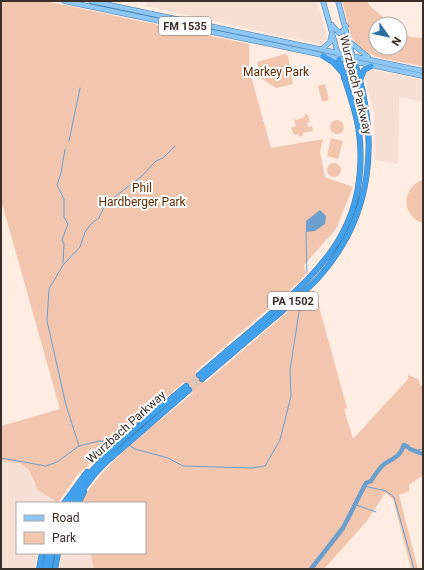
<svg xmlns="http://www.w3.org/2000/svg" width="424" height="570" font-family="Roboto,sans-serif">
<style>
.built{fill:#f6dfd4}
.green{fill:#f2c5ae}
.water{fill:#6c9fcc}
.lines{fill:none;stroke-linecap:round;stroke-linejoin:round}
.stream{stroke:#6c9fcc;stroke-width:1}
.river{stroke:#6c9fcc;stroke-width:4.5}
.highway-tunnel{stroke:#d8c7bf;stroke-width:5;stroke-dasharray:5 2.5;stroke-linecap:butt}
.major-casing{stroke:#3f79a8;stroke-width:5.5}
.highway-casing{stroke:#3f79a8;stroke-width:6}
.major{stroke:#8ec7f4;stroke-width:4.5}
.highway{stroke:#42a1ed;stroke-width:5}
.labels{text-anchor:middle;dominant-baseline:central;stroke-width:4;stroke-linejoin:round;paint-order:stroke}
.shield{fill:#fff;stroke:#756d69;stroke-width:1}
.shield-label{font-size:11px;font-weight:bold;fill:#3a2f29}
.park-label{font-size:12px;fill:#642c05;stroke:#fff}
.street-label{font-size:12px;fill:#3a2f29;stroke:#fff}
</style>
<rect width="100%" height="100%" fill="#ffede4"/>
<path class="built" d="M 147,1 L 317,1 L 327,38 L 322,45 L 146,6 Z
M 371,69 L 423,80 L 423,102 L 399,97 L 398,164 L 375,160 L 374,115 L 365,78 L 365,74 Z
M 1,461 L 20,463 L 28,469 L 33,483 L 49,498 L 58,503 L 17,503 L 17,553 L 37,553 L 35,569 L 1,569 Z
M 61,553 L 90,553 L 94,569 L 58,569 Z"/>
<path class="green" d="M 1,1 L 45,1 L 249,44 L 249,69 L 271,148 L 323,139 L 320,152 L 325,177 L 353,187 L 336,229 L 304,265 L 306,274 L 298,283 L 195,372 L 205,383 L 291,309 L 315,292 L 347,408 L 344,409 L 353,439 L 408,379 L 408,375 L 418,379 L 421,386 L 423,385 L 423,475 L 409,485 L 409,491 L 399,495 L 418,569 L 411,569 L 393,499 L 385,493 L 367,521 L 324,569 L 94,569 L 90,553 L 145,553 L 145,503 L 81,503 C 100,465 160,421 193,393 L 184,382 L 78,474 L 58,503 L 38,490 L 28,469 L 20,463 L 1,461 L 1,426 L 60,409 L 1,200 Z
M 342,1 L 367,1 L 370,6 L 391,24 L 376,24 L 376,48 L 400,48 L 400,31 L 411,37 L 423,38 L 423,66 C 405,62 361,59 353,40 C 348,28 346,14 342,1 Z
M 285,54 L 288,56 L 293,84 L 276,88 L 262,79 L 257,62 Z
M 325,84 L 329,100 L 322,102 L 318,86 Z
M 304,114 L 308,115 L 310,122 L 307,123 L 308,127 L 312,126 L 313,131 L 303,133 L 303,135 L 299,137 L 298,134 L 294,135 L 291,128 L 296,126 L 293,117 L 296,120 L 305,117 Z
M330 127a7 7 0 1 1 14 0a7 7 0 1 1-14 0Z
M 331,138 L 343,141 L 338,159 L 327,156 Z
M327 170a7 7 0 1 1 14 0a7 7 0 1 1-14 0Z
M 423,180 L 423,223 C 401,216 401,187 423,180 Z"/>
<path class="water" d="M 320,210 L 326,216 L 325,224 L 315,231 L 306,232 L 306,221 Z"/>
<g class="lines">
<path class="stream" d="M 69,141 L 80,88
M 306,232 L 307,273
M 63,263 L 64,244 L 62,240 L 68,224 L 64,217 L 64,199 L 57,185 L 61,173 L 65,149
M 79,446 L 66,405 L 47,321 L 49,289 L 63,265 L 80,247 L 85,232 L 91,224 L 99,218 L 103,209 L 113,198 L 141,177 L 156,161 L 163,158 L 175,146
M 130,446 L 135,449 L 168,458 L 183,466 L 252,468 L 265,466 L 280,440 L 291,396 L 290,370 L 301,299
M 417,450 L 423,449
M 1,458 L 46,466 L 57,462 L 79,446 L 99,441 L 115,442
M 364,486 L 386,491 L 394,497 L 414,569
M 356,505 L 376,512"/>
<path class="river" d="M 410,449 L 423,454
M 311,569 L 343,528 L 366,483 L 371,481 C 375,475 378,470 383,465 C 393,458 400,457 404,445 L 408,447"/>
<path class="highway-tunnel" d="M 186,386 L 199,375
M 189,390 L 202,379"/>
<defs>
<path id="major" d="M 64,1 L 423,76
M 91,1 L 423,71
M 323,1 L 338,54
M 338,1 L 353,57
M 332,25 L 339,33 L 343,31 L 346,26
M 351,43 L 368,57
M 322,49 L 330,42 L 332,33"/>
<path id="highway" d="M 323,56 L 333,62 L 341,71
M 344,78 L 349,71 L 358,78
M 360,80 L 364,70 L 371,66
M 199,375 C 222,355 245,336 268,316 C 326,266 366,224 360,142 C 358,113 346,87 339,59
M 202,379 C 226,359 250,338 274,318 C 289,305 305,292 319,277 C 374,215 379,139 355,63
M 64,503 L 87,472
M 68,503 C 97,456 144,422 186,386
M 73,503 L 93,476 L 104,464 L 189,390
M 78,503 L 84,492
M 39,569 L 42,553
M 44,569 L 48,553
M 49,569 L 52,553
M 55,569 L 58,553"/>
</defs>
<use href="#major" class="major-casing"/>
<use href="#highway" class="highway-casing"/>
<use href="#major" class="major"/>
<use href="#highway" class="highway"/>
</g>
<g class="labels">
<g class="shield">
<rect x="159" y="17" width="52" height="18" rx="3"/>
<rect x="268" y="292" width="50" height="18" rx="3"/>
</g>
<g class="shield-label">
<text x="185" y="26">FM 1535</text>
<text x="293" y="301">PA 1502</text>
</g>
<g class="park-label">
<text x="276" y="72">Markey Park</text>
<text x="142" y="188">Phil<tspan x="142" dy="14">Hardberger Park</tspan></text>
</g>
<g class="street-label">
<text transform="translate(356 85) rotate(76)">Wurzbach Parkway</text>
<text transform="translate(126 427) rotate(-42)">Wurzbach Parkway</text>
</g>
</g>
<rect width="424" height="570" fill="none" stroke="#3a2f29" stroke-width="4"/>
<rect x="16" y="502" width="130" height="52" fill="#ffffff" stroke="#b0aca9"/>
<rect x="24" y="515" width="20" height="6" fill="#8ec7f4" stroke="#b0aca9"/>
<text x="52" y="522" font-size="12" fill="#3a2f29">Road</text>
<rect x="24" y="532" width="20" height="12" fill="#f2c5ae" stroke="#b0aca9"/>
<text x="52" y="542" font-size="12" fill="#3a2f29">Park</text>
<g transform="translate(388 36) rotate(123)"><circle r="19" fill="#ffffff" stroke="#b0aca9"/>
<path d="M0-3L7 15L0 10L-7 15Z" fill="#2b6da3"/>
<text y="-6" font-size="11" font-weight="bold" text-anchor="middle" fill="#3a2f29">N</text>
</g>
</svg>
